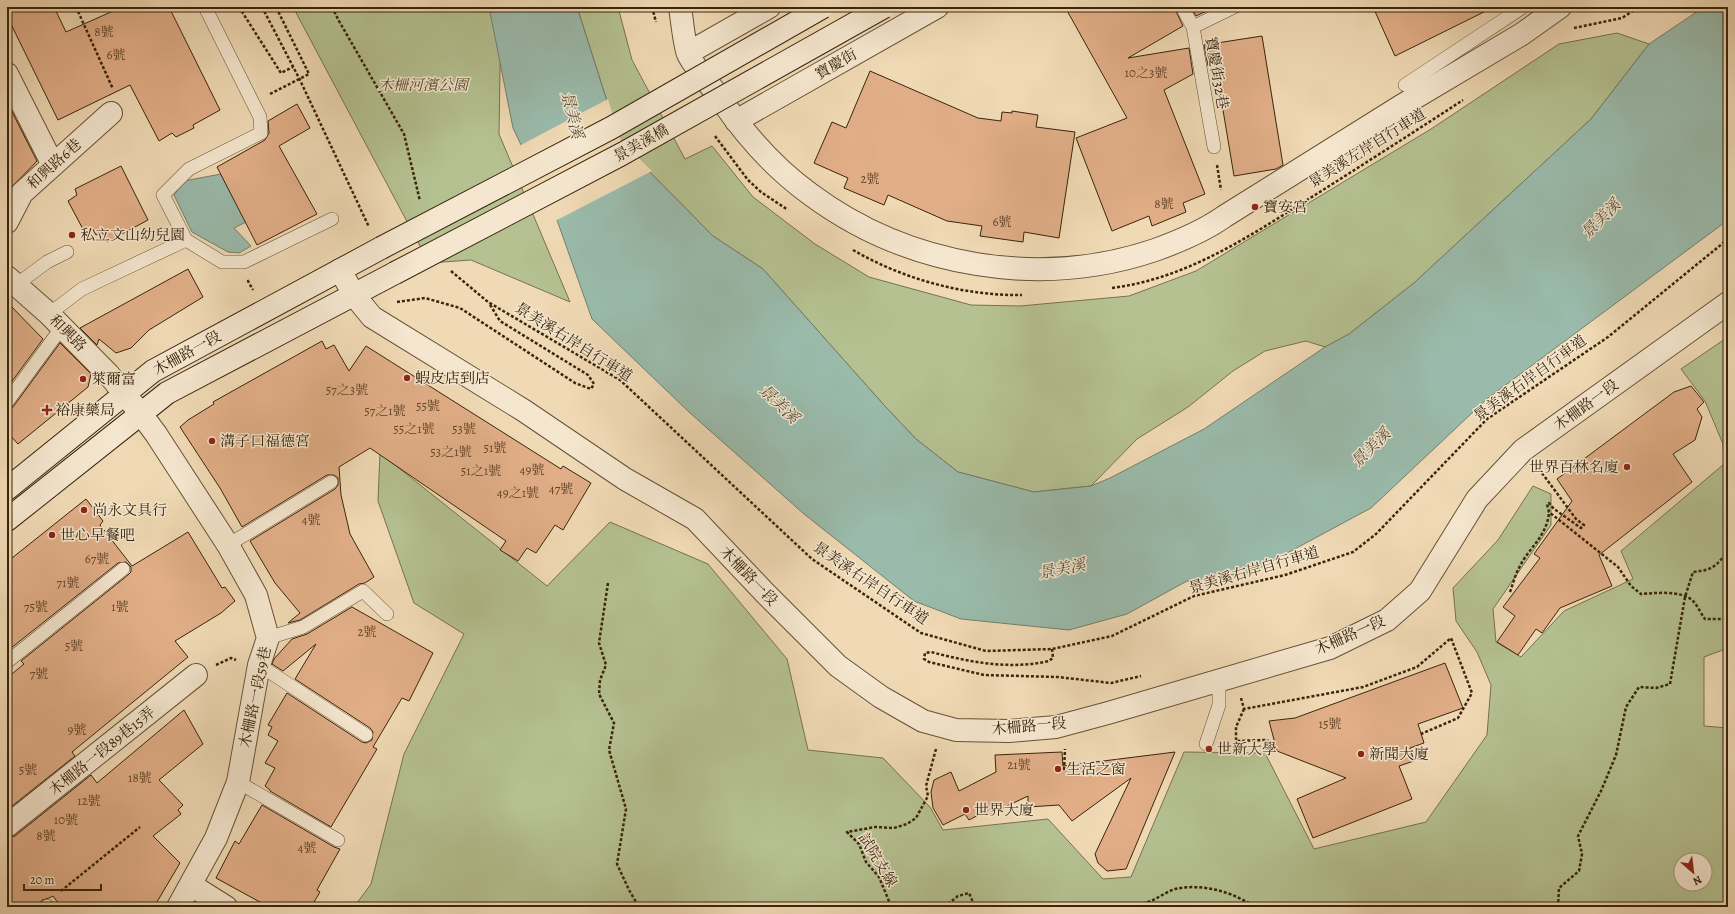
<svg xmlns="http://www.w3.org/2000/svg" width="1735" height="914" font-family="Alegreya,'Noto Serif TC',serif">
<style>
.green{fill:#b5c191;stroke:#77724e;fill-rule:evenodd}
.water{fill:#9abbac;stroke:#737f6c}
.pier{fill:#f0dab5}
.building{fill:#e1ae87;stroke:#39240c}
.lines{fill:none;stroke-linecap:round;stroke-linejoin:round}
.service-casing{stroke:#675236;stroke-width:14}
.minor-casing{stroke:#675236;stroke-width:24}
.tertiary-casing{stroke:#675236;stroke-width:24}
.secondary-casing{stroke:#39240c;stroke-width:24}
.path{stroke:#39240c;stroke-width:2.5;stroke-dasharray:3 2;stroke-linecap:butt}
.service{stroke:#f5e7cf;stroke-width:13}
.minor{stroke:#f5e7cf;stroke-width:22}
.tertiary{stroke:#f5e7cf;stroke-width:22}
.secondary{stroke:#f5e7cf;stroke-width:22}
.secondary-bridge-casing{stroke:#39240c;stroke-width:24;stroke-linecap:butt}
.secondary-bridge{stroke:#f5e7cf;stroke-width:22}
.poi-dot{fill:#8f2418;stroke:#f5e7cf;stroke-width:1.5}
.labels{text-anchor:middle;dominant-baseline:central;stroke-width:3;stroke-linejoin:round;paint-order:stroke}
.number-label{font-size:13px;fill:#63462b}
.street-label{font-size:15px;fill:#39240c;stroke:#f5e7cf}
.park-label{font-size:15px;font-style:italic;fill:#584b2d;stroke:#f5e7cf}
.poi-label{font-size:15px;fill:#39240c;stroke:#f5e7cf;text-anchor:start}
.water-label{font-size:16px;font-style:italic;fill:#56513c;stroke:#f5e7cf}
</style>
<rect width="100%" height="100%" fill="#f0dab5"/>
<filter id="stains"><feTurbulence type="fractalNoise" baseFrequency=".005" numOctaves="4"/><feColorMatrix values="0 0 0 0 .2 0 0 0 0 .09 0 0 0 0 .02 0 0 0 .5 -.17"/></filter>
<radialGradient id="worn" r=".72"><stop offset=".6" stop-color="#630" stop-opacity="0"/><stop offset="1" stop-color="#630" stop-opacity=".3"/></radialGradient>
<path class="green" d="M 293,7 L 501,7 L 499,134 L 570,302 L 471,260 L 429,263 Z
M 577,7 L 618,7 L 632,60 L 685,159 L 712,146 L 753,197 L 815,244 L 869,277 L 971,305 L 1020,306 L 1129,296 L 1196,271 L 1431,129 L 1559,44 L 1617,33 L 1649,44 L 1591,119 L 1414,283 L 1349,334 L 1325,347 L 1306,341 L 1265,351 L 1233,371 L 1188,407 L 1137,439 L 1091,486 L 1034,492 L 958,472 L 916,439 L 883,404 L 763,269 L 713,236 L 620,142 Z
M 1728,337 L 1728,648 L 1704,657 L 1704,726 L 1728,728 L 1728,898 L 1725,907 L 354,907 L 371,884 L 404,754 L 464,634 L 414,603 L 378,501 L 380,453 L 547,586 L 610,522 L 708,564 L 787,659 L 808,750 L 883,758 L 930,807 L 943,830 L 1048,819 L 1103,879 L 1131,877 L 1184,752 L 1265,753 L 1314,849 L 1426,822 L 1487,735 L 1491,685 L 1477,652 L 1456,621 L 1453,588 L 1498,540 L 1533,486 L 1551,494 L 1551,525 L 1493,609 L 1496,642 L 1521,657 L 1564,611 L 1633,579 L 1621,551 L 1724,464 L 1723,444 L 1705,401 L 1681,369 ZM 1681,860 L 1705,860 L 1705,884 L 1681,884 Z"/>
<path class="water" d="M 489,7 L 577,7 L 620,142 L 713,236 L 763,269 L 883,404 L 916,439 L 958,472 L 1034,492 L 1091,486 L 1110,478 L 1204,429 L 1325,347 L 1349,334 L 1414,283 L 1591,119 L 1649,44 L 1704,7 L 1728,7 L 1728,220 L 1488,398 L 1371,508 L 1252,572 L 1187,581 L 1127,614 L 1069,630 L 961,619 L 914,601 L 804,514 L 690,413 L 592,319 L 557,220 L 513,128 Z
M 221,174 L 246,222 L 234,228 L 251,246 L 239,253 L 228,252 L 192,232 L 174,195 L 184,181 Z"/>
<path class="pier" d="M 608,99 L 621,141 L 652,171 L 555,221 L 519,146 Z"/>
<path class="building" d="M 7,7 L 54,7 L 66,32 L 122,7 L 169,7 L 220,110 L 193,125 L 194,128 L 176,137 L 172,133 L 159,141 L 130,85 L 58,120 L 7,16 Z
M 1065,7 L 1174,7 L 1183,26 L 1128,58 L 1189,48 L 1193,74 L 1164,90 L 1205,194 L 1183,203 L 1186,212 L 1152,226 L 1149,216 L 1112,231 L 1076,138 L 1127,118 Z
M 1191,7 L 1215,7 L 1196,16 Z
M 1373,7 L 1494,7 L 1395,56 Z
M 1262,36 L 1283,165 L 1276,169 L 1234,176 L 1215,62 L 1208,66 L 1204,45 Z
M 870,71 L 978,118 L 1001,121 L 1002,112 L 1012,113 L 1012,111 L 1038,115 L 1036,127 L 1075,132 L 1059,238 L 1024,232 L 1023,242 L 980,236 L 982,226 L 947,221 L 888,195 L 884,205 L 844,188 L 848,178 L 814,163 L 832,122 L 846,128 Z
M 7,102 L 37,161 L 7,192 Z
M 297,104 L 310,128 L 279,146 L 317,214 L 257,245 L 217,167 L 265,140 L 269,133 L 268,121 Z
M 121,166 L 148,220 L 107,242 L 102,232 L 96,235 L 92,228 L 85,233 L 68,201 L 77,195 L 75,189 Z
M 188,269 L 203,297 L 149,330 L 131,348 L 116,353 L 99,339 L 97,345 L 80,328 Z
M 7,302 L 43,339 L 7,388 Z
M 322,341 L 326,349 L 334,345 L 349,371 L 366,346 L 561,469 L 563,466 L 591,483 L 563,530 L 555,525 L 536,553 L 527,548 L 518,561 L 500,550 L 506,541 L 370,448 L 339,467 L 341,495 L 350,534 L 374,577 L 365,583 L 359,584 L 300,620 L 288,623 L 300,613 L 275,583 L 250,541 L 335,489 L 338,485 L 338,478 L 334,475 L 327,475 L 242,527 L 220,488 L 180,427 L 188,420 L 214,404 L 213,402 Z
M 60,343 L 91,374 L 88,387 L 18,444 L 7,432 L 7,410 L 13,407 Z
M 1691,386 L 1704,402 L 1697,409 L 1702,417 L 1695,440 L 1673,454 L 1692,482 L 1599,555 L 1612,586 L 1560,608 L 1542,633 L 1536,629 L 1518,655 L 1497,642 L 1515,616 L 1503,607 L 1540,558 L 1534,554 L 1572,501 L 1557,479 L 1674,392 Z
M 86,499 L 103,521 L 100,525 L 132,566 L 188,532 L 222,588 L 225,587 L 235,601 L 221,613 L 175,641 L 188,657 L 72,752 L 75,756 L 7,810 L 7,678 L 24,664 L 21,661 L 128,575 L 131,572 L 131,567 L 126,562 L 118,563 L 11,648 L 7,643 L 7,562 Z
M 352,607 L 433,653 L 409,701 L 402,698 L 373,747 L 377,749 L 331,827 L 270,791 L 270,790 L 265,786 L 275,768 L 265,763 L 278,741 L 268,735 L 272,727 L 268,725 L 287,693 L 362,742 L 366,743 L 372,740 L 373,732 L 370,728 L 295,679 L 316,644 L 283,671 L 272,664 L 274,659 L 292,639 L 307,634 Z
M 1445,663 L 1463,708 L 1418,724 L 1424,743 L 1410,748 L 1414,761 L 1399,766 L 1412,799 L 1313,838 L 1297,799 L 1346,778 L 1277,751 L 1269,721 L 1295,718 Z
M 184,710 L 203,744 L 159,780 L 183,805 L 178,810 L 181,814 L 153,836 L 180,863 L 154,907 L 61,907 L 53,896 L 49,898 L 42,900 L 39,907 L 7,907 L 7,838 L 15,836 L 91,775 L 97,783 Z
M 1062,752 L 1063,766 L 1175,752 L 1126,869 L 1107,871 L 1098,863 L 1095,854 L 1131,778 L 1072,821 L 1059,805 L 1028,807 L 1028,796 L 988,815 L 986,811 L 969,820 L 965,814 L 943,825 L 933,808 L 931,792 L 934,780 L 951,772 L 959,791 L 996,772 L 995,755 Z
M 262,805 L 334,847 L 340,849 L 317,890 L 320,892 L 311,907 L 269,907 L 216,878 L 235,841 L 239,844 Z"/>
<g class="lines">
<defs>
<path id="service" d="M 205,7 L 260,117 L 261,133 L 189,169 L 163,195 L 186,240 L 222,262 L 244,262 L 332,219
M 1182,7 L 1193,27 L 1214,147
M 1193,27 L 1234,7
M 1405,85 L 1523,7
M 16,285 L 47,262 L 67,252
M 49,314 L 82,289 L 186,240
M 7,402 L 62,327
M 228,545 L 331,482
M 268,638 L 303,627 L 363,591 L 387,614
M 7,662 L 123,569
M 259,665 L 366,735
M 1206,744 L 1219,705 L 1219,680
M 238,782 L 338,840
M 47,906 L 48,907"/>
<path id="minor" d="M 680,7 C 682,19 684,44 688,54 C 694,67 711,86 720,98 C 745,135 774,168 810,194 C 908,267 1040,289 1155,250 C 1180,241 1204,231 1225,216 L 1401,106 L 1522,34 L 1560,7
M 688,53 L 769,7
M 7,74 L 53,165
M 736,121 L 937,7
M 7,222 L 22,193 L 111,113
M 7,277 L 49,314 L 109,375 L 141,414 L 156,434 L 228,545 L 256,595 L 268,638 L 259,665 L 238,782 L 216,838 L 178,907
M 7,826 L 196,675
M 191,885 L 226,907"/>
<path id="tertiary" d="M 340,270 L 354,295 L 372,317 L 523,410 L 625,479 L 695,519 L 765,593 L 838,666 L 881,697 L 923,721 L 956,730 L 1009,731 L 1056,727 L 1108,713 L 1330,648 L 1387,620 L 1420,591 L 1477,499 L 1523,450 L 1728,303"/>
<path id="secondary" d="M 7,489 L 153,371 L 381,248
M 7,520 L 167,393 L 395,273"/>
</defs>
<use href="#service" class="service-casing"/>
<use href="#minor" class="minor-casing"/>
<use href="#tertiary" class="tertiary-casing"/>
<use href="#secondary" class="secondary-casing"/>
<path class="path" d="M 76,7 L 113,89
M 239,7 L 281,73 L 293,67
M 262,7 L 300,80 L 369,227
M 332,7 L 339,21 L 404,134 L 420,201
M 652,7 L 656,22
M 1574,28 L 1622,18 L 1639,7
M 270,94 L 309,74 L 276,7
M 715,136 L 748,180 L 761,192 L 788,210
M 1217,165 L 1221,190
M 853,250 C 903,279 964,296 1022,295
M 451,271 L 488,302 L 620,380 L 812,559 L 921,633 L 986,651 L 1052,649 L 1112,636 L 1194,596 L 1285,575 L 1353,552 L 1376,534 L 1487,419 L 1608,337 L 1728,239
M 249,281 L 248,281 L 253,290
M 1112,288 C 1189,278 1251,235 1315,195 C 1364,164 1414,132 1463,100
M 397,302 L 425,298 L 460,308 L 575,383 L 591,389 L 594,384 L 588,375 L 500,321 L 489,303
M 1539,469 L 1576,519 L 1584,525 L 1581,528 L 1554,509 L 1549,503 L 1547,504 L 1549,512 L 1618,567 L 1631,586 L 1641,594 C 1655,593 1682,590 1693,601 C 1698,606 1701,614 1705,619 L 1728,619
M 608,583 L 599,643 L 606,665 L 600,680 L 599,694 L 614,723 L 609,750 L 626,809 L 617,864 L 629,890 L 639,907
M 1510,592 C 1513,584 1515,575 1519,568 C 1529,547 1546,538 1549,513
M 1052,649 L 1053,658 L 1049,661 C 1010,670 969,662 931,652 L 925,653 L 924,659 L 929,662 L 984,675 L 1058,677 L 1111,683 L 1141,676
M 216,665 L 231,658 L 236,660
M 1241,698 L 1244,709 L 1363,687 L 1417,667 L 1451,638 L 1472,693 L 1458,718 L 1421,734
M 1244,709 L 1236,727 L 1236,741 L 1266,740 L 1273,743
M 1064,770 L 1065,749
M 61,891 L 140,827
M 891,906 L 879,877 L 866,862 L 859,844 L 847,832 L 875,827 L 894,828 L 907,824 L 916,818 L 928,796 L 926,786 L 936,749
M 890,907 L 920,905 L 932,907
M 944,907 L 958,896 L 969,893 L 975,907
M 1108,907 C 1121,901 1131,905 1144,903 C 1155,901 1165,892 1175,889 C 1203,883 1233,892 1255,907
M 1558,907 L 1559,888 L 1579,871 L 1582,854 L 1578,836 L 1601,791 L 1616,755 L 1626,707 L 1639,687 L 1656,688 L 1670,684 L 1685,597 L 1693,572 C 1713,570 1717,566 1728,550"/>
<use href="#service" class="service"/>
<use href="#minor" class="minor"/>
<use href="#tertiary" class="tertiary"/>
<use href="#secondary" class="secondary"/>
<defs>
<path id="secondary-bridge" d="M 381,248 L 611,128 L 823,7
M 395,273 L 622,154 L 884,7"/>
</defs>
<use href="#secondary-bridge" class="secondary-bridge-casing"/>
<use href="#secondary-bridge" class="secondary-bridge"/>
</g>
<g class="poi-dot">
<circle cx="1255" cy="207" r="4"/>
<circle cx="72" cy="235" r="4"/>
<circle cx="407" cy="378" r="4"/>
<circle cx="83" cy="379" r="4"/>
<path d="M45 404h4v4h4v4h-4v4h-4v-4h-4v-4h4z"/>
<circle cx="212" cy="441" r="4"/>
<circle cx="1627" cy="467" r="4"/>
<circle cx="84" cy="510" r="4"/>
<circle cx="52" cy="535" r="4"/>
<circle cx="1209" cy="749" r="4"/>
<circle cx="1361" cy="754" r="4"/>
<circle cx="1058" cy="769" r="4"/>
<circle cx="966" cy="810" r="4"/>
</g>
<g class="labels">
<g class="number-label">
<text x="104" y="31">8號</text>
<text x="116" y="54">6號</text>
<text x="1146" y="72">10之3號</text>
<text x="870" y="178">2號</text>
<text x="1164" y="203">8號</text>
<text x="1002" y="221">6號</text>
<text x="347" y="389">57之3號</text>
<text x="428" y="405">55號</text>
<text x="385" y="410">57之1號</text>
<text x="414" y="428">55之1號</text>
<text x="464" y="428">53號</text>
<text x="495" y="447">51號</text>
<text x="451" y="451">53之1號</text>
<text x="532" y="469">49號</text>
<text x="481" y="470">51之1號</text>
<text x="561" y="488">47號</text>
<text x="518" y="492">49之1號</text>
<text x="311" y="519">4號</text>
<text x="97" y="558">67號</text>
<text x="68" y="582">71號</text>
<text x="36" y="606">75號</text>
<text x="120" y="606">1號</text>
<text x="367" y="631">2號</text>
<text x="74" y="645">5號</text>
<text x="39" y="673">7號</text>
<text x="1330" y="723">15號</text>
<text x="77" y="729">9號</text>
<text x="1019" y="764">21號</text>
<text x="28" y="769">5號</text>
<text x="140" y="777">18號</text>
<text x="89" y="800">12號</text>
<text x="66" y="819">10號</text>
<text x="46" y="835">8號</text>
<text x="307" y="847">4號</text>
</g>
<g class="street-label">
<text transform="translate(836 64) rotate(-30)">寶慶街</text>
<text transform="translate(1217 73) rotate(80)">寶慶街32巷</text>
<text transform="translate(641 143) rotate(-29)">景美溪橋</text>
<text transform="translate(1367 148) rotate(-32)">景美溪左岸自行車道</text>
<text transform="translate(54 164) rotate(-42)">和興路6巷</text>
<text transform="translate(68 333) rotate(45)">和興路</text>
<text transform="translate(574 342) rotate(32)">景美溪右岸自行車道</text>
<text transform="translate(187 353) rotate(-29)">木柵路一段</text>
<text transform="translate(1530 378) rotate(-36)">景美溪右岸自行車道</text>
<text transform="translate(1586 405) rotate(-36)">木柵路一段</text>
<text transform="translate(1254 570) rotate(-16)">景美溪右岸自行車道</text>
<text transform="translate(749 576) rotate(46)">木柵路一段</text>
<text transform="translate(871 583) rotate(34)">景美溪右岸自行車道</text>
<text transform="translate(1350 635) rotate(-24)">木柵路一段</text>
<text transform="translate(255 697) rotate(-78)">木柵路一段59巷</text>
<text transform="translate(1029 726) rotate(-5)">木柵路一段</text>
<text transform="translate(102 751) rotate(-39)">木柵路一段89巷15弄</text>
<text transform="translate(878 860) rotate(59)">試院支線</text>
</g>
<g class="park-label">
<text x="423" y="85">木柵河濱公園</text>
</g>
<g class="poi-label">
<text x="1263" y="207">寶安宮</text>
<text x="80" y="235">私立文山幼兒園</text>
<text x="415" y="378">蝦皮店到店</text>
<text x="91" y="379">萊爾富</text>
<text x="55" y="410">裕康藥局</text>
<text x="220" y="441">溝子口福德宮</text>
<text x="1619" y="467" text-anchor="end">世界百林名廈</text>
<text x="92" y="510">尚永文具行</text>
<text x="60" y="535">世心早餐吧</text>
<text x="1217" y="749">世新大學</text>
<text x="1369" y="754">新聞大廈</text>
<text x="1066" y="769">生活之窗</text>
<text x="974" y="810">世界大廈</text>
</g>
<g class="water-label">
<text transform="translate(572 115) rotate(76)">景美溪</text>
<text transform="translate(1601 219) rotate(-45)">景美溪</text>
<text transform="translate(779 404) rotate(44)">景美溪</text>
<text transform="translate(1371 448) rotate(-45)">景美溪</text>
<text transform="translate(1062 569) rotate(-11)">景美溪</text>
</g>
</g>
<rect width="1735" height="914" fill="none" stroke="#f0dab5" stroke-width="24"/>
<rect x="8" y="8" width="1719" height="898" fill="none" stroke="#39240c" stroke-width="2"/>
<rect x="12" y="12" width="1711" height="890" fill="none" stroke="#39240c"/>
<g transform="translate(1693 872) rotate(152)"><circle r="19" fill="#f5e7cf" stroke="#aa9981"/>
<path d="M0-3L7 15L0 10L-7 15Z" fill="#8f2418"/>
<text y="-6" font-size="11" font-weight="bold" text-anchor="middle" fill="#39240c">N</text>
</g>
<path d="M24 884v6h77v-6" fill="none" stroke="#39240c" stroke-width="2"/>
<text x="30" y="884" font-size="12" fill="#39240c" stroke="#f5e7cf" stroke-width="3" paint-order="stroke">20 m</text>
<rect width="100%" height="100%" filter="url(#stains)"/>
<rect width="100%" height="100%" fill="url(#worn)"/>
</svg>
